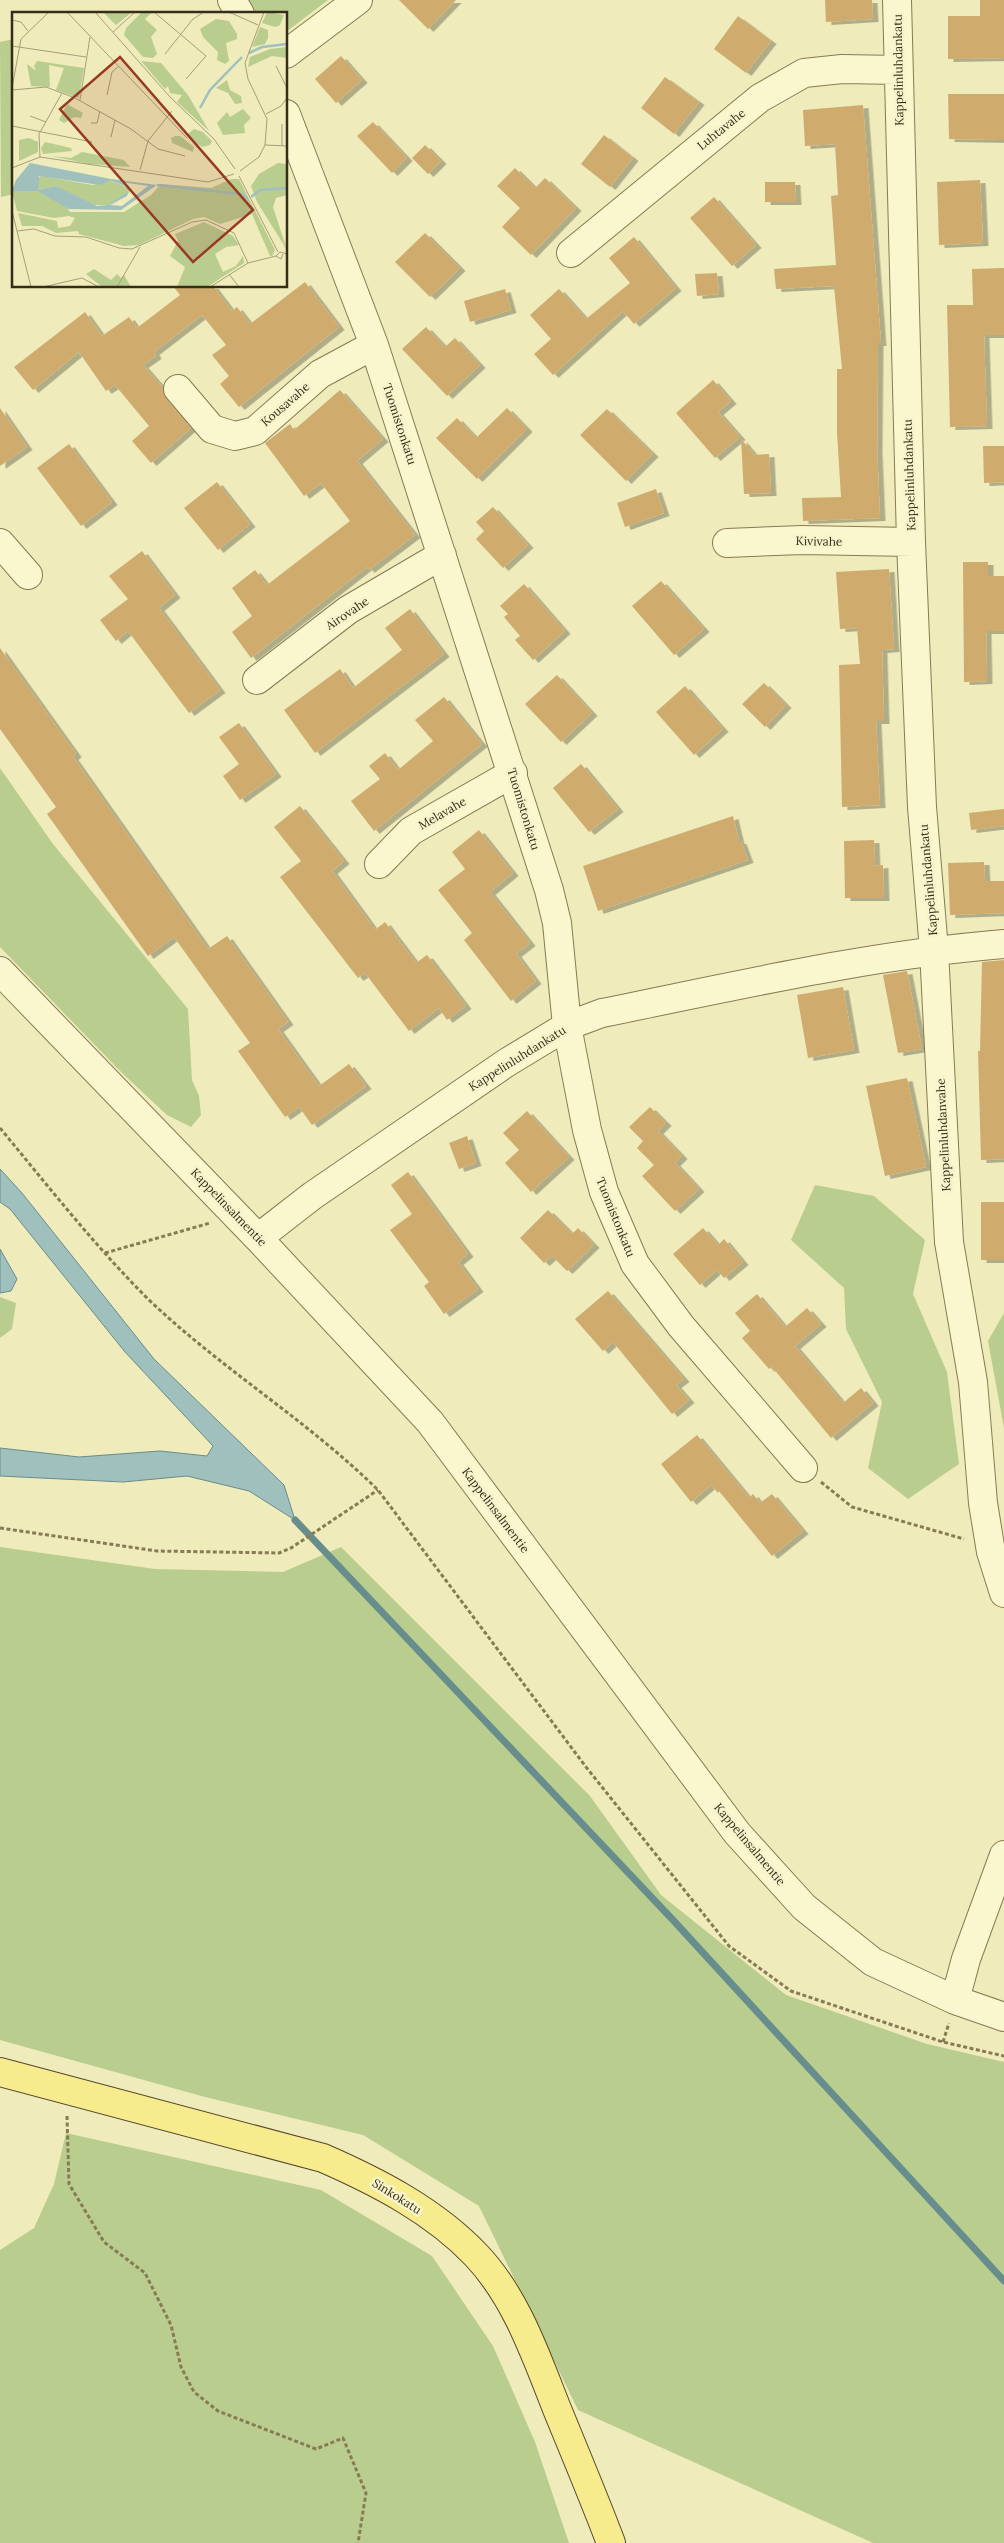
<svg xmlns="http://www.w3.org/2000/svg" width="1004" height="2543" font-family="Lora,serif">
<style>
.green{fill:#b9cd8e}
.water{fill:#9fc0bd;stroke:#678d8c}
.lines{fill:none;stroke-linecap:round;stroke-linejoin:round}
.stream{stroke:#678d8c;stroke-width:7}
.building{fill:#d0ab6e;filter:url(#shadow)}
.minor-casing{stroke:#877a54;stroke-width:30}
.major-casing{stroke:#544629;stroke-width:30}
.path{stroke:#877a54;stroke-width:3;stroke-dasharray:4 2.5;stroke-linecap:butt}
.minor{stroke:#faf6cd;stroke-width:28}
.major{stroke:#f6ec8e;stroke-width:28}
.labels{text-anchor:middle;dominant-baseline:central;stroke-width:5;stroke-linejoin:round;paint-order:stroke}
.street-label{font-size:12px;fill:#352d1a;stroke:#f7f3ca}
.inset-river{fill:none;stroke:#9fc0bd;stroke-width:2.5}
.inset-road{fill:none;stroke:#a59f7a;stroke-width:1}
.view{fill:#983a21;fill-opacity:0.15;stroke:#983a21;stroke-width:2.5}
.inset-edge{fill:none;stroke:#352d1a;stroke-width:2.5}
</style>
<defs>
<filter id="shadow"><feDropShadow dx="5.5" dy="3" stdDeviation="0" flood-color="#0004"/></filter>
</defs>
<rect width="100%" height="100%" fill="#efebba"/>
<path class="green" d="M 247,0 L 328,0 L 286,32 L 286,14 L 255,14 Z
M 14,39 L 14,194 L 1,197 L 0,42 Z
M 0,768 L 53,844 L 188,1009 L 192,1080 L 199,1096 L 201,1115 L 191,1127 L 167,1115 L 122,1073 L 0,947 Z
M 815,1185 L 874,1196 L 925,1240 L 913,1294 L 947,1372 L 959,1464 L 908,1499 L 868,1468 L 882,1402 L 846,1329 L 844,1288 L 791,1240 Z
M 0,1297 L 16,1303 L 12,1329 L 0,1338 Z
M 1004,1313 L 1004,1428 L 988,1341 Z
M 0,1547 L 155,1569 L 283,1572 L 341,1547 L 590,1796 L 661,1895 L 786,1995 L 927,2044 L 1004,2062 L 1004,2543 L 873,2543 L 578,2410 L 479,2206 L 363,2135 L 205,2097 L 0,2040 Z
M 66,2133 L 321,2190 L 432,2256 L 493,2346 L 535,2442 L 569,2543 L 0,2543 L 0,2250 L 34,2228 L 54,2184 Z"/>
<path class="water" d="M 0,1169 L 22,1193 L 154,1359 L 284,1485 L 295,1520 L 249,1491 L 187,1476 L 123,1482 L 0,1476 L 0,1448 L 79,1457 L 160,1451 L 207,1456 L 213,1446 L 125,1352 L 10,1209 L 0,1202 Z
M 0,1249 L 17,1279 L 11,1291 L 0,1293 Z"/>
<g class="lines">
<path class="stream" d="M 295,1520 L 673,1920 L 1004,2281"/>
</g>
<path class="building" d="M 399,0 L 456,0 L 428,29 Z
M 825,0 L 872,0 L 873,19 L 826,22 Z
M 980,0 L 1004,0 L 1004,58 L 948,59 L 948,16 L 980,16 Z
M 738,16 L 771,41 L 746,73 L 714,49 Z
M 341,56 L 362,80 L 336,103 L 315,79 Z
M 665,77 L 699,102 L 674,134 L 641,108 Z
M 948,94 L 1004,94 L 1004,140 L 949,139 Z
M 863,105 L 881,343 L 878,343 L 877,449 L 880,518 L 803,521 L 802,498 L 841,497 L 837,433 L 837,369 L 842,369 L 834,286 L 776,289 L 774,269 L 836,265 L 831,196 L 838,195 L 835,144 L 805,146 L 803,110 Z
M 373,122 L 407,158 L 392,173 L 357,136 Z
M 604,135 L 633,158 L 610,187 L 581,164 Z
M 425,145 L 441,161 L 428,174 L 412,158 Z
M 515,168 L 535,188 L 545,178 L 576,208 L 531,255 L 502,227 L 520,208 L 497,186 Z
M 980,180 L 983,243 L 939,245 L 937,182 Z
M 765,182 L 795,182 L 796,202 L 765,202 Z
M 714,197 L 756,245 L 732,266 L 690,218 Z
M 425,233 L 460,268 L 430,297 L 395,262 Z
M 634,237 L 676,288 L 634,324 L 623,311 L 553,375 L 534,354 L 551,339 L 530,315 L 559,289 L 586,319 L 630,283 L 609,258 Z
M 1004,268 L 1004,335 L 984,335 L 987,426 L 950,427 L 947,305 L 973,305 L 972,269 Z
M 717,273 L 719,294 L 697,296 L 695,274 Z
M 305,282 L 339,327 L 239,407 L 220,384 L 229,376 L 212,355 L 226,345 L 202,315 L 154,352 L 156,356 L 143,365 L 163,388 L 166,399 L 191,428 L 151,463 L 132,441 L 149,426 L 115,385 L 106,391 L 79,352 L 33,390 L 14,367 L 85,312 L 102,336 L 129,317 L 137,328 L 180,295 L 173,286 L 213,286 L 232,311 L 237,307 L 250,324 Z
M 505,289 L 511,310 L 470,322 L 464,301 Z
M 426,327 L 445,347 L 455,338 L 480,365 L 447,396 L 402,349 Z
M 713,380 L 731,401 L 718,412 L 740,437 L 715,458 L 676,413 Z
M 340,390 L 383,439 L 357,461 L 415,535 L 369,570 L 367,567 L 251,658 L 232,632 L 252,616 L 232,588 L 255,570 L 267,585 L 350,521 L 321,483 L 304,496 L 265,443 L 290,424 L 294,430 Z
M 0,408 L 27,447 L 0,466 Z
M 507,408 L 527,429 L 477,479 L 436,438 L 457,418 L 476,438 Z
M 607,409 L 653,454 L 626,481 L 580,435 Z
M 741,439 L 755,455 L 769,454 L 771,493 L 744,494 Z
M 69,444 L 112,502 L 81,526 L 37,468 Z
M 983,446 L 1004,446 L 1004,482 L 984,483 Z
M 217,482 L 250,524 L 218,550 L 184,508 Z
M 656,489 L 664,513 L 625,527 L 617,503 Z
M 493,507 L 528,545 L 503,568 L 476,539 L 484,531 L 476,522 Z
M 142,551 L 175,595 L 159,608 L 220,690 L 189,713 L 128,631 L 116,641 L 100,620 L 128,599 L 109,576 Z
M 963,562 L 988,562 L 988,576 L 1004,576 L 1004,631 L 986,631 L 987,681 L 964,682 Z
M 889,569 L 894,649 L 882,650 L 884,721 L 876,721 L 880,805 L 842,807 L 839,665 L 860,664 L 857,628 L 840,629 L 836,572 Z
M 661,581 L 704,629 L 674,655 L 632,606 Z
M 524,584 L 565,631 L 533,660 L 515,640 L 520,636 L 504,617 L 508,614 L 500,606 Z
M 410,609 L 444,654 L 315,753 L 284,710 L 340,669 L 353,688 L 402,650 L 385,628 Z
M 0,648 L 76,754 L 73,757 L 208,949 L 227,936 L 288,1022 L 278,1029 L 319,1086 L 349,1064 L 366,1086 L 312,1125 L 299,1107 L 285,1117 L 238,1051 L 250,1043 L 174,937 L 148,956 L 47,814 L 56,807 L 0,729 Z
M 557,675 L 592,713 L 561,742 L 525,704 Z
M 764,683 L 786,705 L 765,727 L 742,704 Z
M 685,686 L 723,729 L 694,755 L 656,712 Z
M 444,697 L 482,744 L 374,831 L 351,801 L 380,779 L 369,766 L 385,753 L 398,770 L 433,741 L 415,720 Z
M 239,723 L 276,774 L 240,800 L 223,776 L 239,764 L 219,737 Z
M 581,764 L 618,809 L 589,832 L 553,788 Z
M 300,806 L 344,861 L 332,871 L 375,930 L 385,922 L 416,963 L 427,955 L 466,1006 L 447,1020 L 439,1008 L 409,1031 L 365,973 L 358,978 L 280,877 L 301,861 L 274,827 Z
M 1004,809 L 1004,826 L 971,830 L 969,813 Z
M 733,816 L 739,841 L 741,841 L 748,860 L 598,911 L 583,866 Z
M 479,830 L 513,873 L 490,892 L 530,943 L 516,954 L 536,981 L 511,1001 L 464,940 L 472,933 L 438,890 L 465,869 L 452,852 Z
M 874,840 L 875,866 L 883,865 L 884,898 L 845,898 L 844,841 Z
M 984,862 L 985,881 L 1004,881 L 1004,913 L 950,915 L 948,863 Z
M 1004,960 L 1004,1159 L 981,1160 L 978,1051 L 980,1051 L 982,962 Z
M 907,971 L 922,1049 L 898,1053 L 883,975 Z
M 843,987 L 854,1050 L 808,1058 L 797,995 Z
M 907,1078 L 926,1167 L 885,1176 L 866,1086 Z
M 650,1107 L 666,1123 L 658,1131 L 682,1156 L 675,1163 L 699,1189 L 675,1211 L 642,1176 L 654,1165 L 637,1148 L 643,1141 L 629,1127 Z
M 527,1111 L 569,1157 L 531,1192 L 505,1163 L 519,1150 L 503,1133 Z
M 467,1136 L 476,1163 L 459,1169 L 449,1143 Z
M 408,1172 L 468,1254 L 458,1262 L 478,1289 L 444,1314 L 424,1286 L 429,1282 L 390,1230 L 412,1214 L 391,1185 Z
M 981,1202 L 1004,1202 L 1004,1260 L 981,1260 Z
M 548,1210 L 572,1234 L 578,1228 L 594,1245 L 567,1271 L 552,1256 L 544,1263 L 520,1238 Z
M 703,1228 L 718,1245 L 724,1239 L 743,1262 L 724,1278 L 717,1270 L 700,1285 L 673,1254 Z
M 608,1291 L 684,1379 L 676,1385 L 689,1400 L 672,1414 L 613,1342 L 603,1351 L 575,1319 Z
M 757,1294 L 785,1327 L 807,1308 L 821,1324 L 795,1346 L 843,1403 L 861,1388 L 873,1403 L 831,1438 L 772,1367 L 769,1369 L 742,1338 L 750,1331 L 735,1313 Z
M 697,1435 L 749,1498 L 753,1494 L 760,1503 L 772,1494 L 803,1531 L 772,1556 L 719,1491 L 718,1493 L 711,1485 L 691,1502 L 661,1464 Z"/>
<g class="lines">
<defs>
<path id="minor" d="M 232,0 L 240,14
M 897,0 L 911,542 L 922,807 L 934,950 L 949,1242 L 973,1382 L 983,1503 L 991,1552 L 1004,1593
M 286,54 L 358,0
M 286,114 L 374,345 L 549,890 L 557,923 L 567,1026 L 587,1130 L 604,1192 L 635,1264 L 681,1326 L 803,1468
M 571,253 L 760,98 L 804,73 L 842,69 L 898,70
M 178,389 L 212,429 L 235,436 L 255,431 L 320,374 L 374,345
M 0,543 L 28,575
M 727,543 L 802,540 L 911,542
M 257,680 L 348,610 L 442,555
M 379,864 L 411,831 L 513,773
M 0,971 L 258,1238 L 430,1422 L 737,1833 L 804,1907 L 873,1962 L 955,2000 L 1004,2017
M 258,1238 L 312,1196 L 506,1063 L 567,1026 L 602,1013 C 736,986 868,955 1004,944
M 955,2000 L 966,1959 L 1004,1855"/>
<path id="major" d="M 0,2072 L 323,2158 C 378,2182 434,2211 476,2255 C 516,2297 536,2356 557,2409 C 575,2453 594,2498 611,2543"/>
</defs>
<use href="#minor" class="minor-casing"/>
<use href="#major" class="major-casing"/>
<path class="path" d="M 0,1128 C 48,1186 95,1246 148,1299 C 220,1368 307,1420 378,1490 L 586,1767 L 729,1946 L 791,1991 L 943,2042 L 1004,2056
M 105,1253 L 210,1223
M 821,1482 L 852,1507 L 964,1539
M 0,1528 L 157,1551 L 279,1553 L 291,1548 L 378,1490
M 943,2042 L 949,2023
M 67,2116 L 69,2184 L 104,2242 L 145,2273 L 171,2325 L 181,2367 L 194,2392 L 218,2411 L 316,2449 L 343,2438 L 366,2493 L 358,2543"/>
<use href="#minor" class="minor"/>
<use href="#major" class="major"/>
</g>
<g class="labels">
<g class="street-label">
<text transform="translate(898 70) rotate(-91)">Kappelinluhdankatu</text>
<text transform="translate(721 129) rotate(-39)">Luhtavahe</text>
<text transform="translate(285 404) rotate(-41)">Kousavahe</text>
<text transform="translate(400 424) rotate(72)">Tuomistonkatu</text>
<text transform="translate(909 475) rotate(-92)">Kappelinluhdankatu</text>
<text transform="translate(819 541) rotate(1)">Kivivahe</text>
<text transform="translate(347 613) rotate(-34)">Airovahe</text>
<text transform="translate(524 809) rotate(73)">Tuomistonkatu</text>
<text transform="translate(442 813) rotate(-30)">Melavahe</text>
<text transform="translate(928 880) rotate(-95)">Kappelinluhdankatu</text>
<text transform="translate(517 1058) rotate(-32)">Kappelinluhdankatu</text>
<text transform="translate(943 1135) rotate(-93)">Kappelinluhdanvahe</text>
<text transform="translate(229 1207) rotate(46)">Kappelinsalmentie</text>
<text transform="translate(616 1217) rotate(68)">Tuomistonkatu</text>
<text transform="translate(496 1510) rotate(53)">Kappelinsalmentie</text>
<text transform="translate(750 1844) rotate(50)">Kappelinsalmentie</text>
<text transform="translate(397 2196) rotate(32)">Sinkokatu</text>
</g>
</g>
<g transform="translate(12 12)">
<rect width="275" height="275" fill="#efebba"/>
<path d="M 91,0 L 120,0 L 104,13 ZM 130,0 L 140,0 L 133,7 L 145,18 L 139,25 L 145,42 L 141,46 L 131,45 L 112,23 L 114,16 ZM 255,0 L 272,3 L 268,13 L 263,15 L 250,11 ZM 204,7 L 217,9 L 225,22 L 225,27 L 214,31 L 217,49 L 213,52 L 205,48 L 206,40 L 191,25 L 188,17 ZM 248,15 L 256,18 L 256,26 L 253,32 L 240,35 ZM 275,35 L 275,46 L 260,44 L 236,55 L 238,45 L 258,37 ZM 25,49 L 72,56 L 67,86 L 44,78 L 52,56 L 37,53 L 38,75 L 19,74 L 15,52 L 24,59 L 22,54 ZM 129,49 L 149,51 L 176,83 L 197,119 L 165,90 L 170,83 L 158,81 L 156,74 L 159,71 L 153,77 ZM 215,68 L 218,78 L 229,84 L 230,91 L 223,92 L 216,81 L 204,76 ZM 55,92 L 71,101 L 69,106 L 62,105 L 52,111 L 47,108 ZM 231,97 L 239,106 L 232,113 L 233,121 L 211,123 L 205,111 L 215,100 L 218,105 ZM 182,117 L 191,120 L 200,129 L 198,133 L 190,135 L 177,126 L 176,122 ZM 163,124 L 168,124 L 182,135 L 181,140 L 160,131 L 159,126 ZM 17,126 L 26,130 L 26,140 L 7,149 L 7,128 ZM 33,130 L 59,136 L 60,139 L 31,142 L 29,136 ZM 70,140 L 112,148 L 118,155 L 77,152 L 39,144 L 59,146 ZM 266,151 L 275,152 L 275,183 L 264,186 L 261,195 L 275,238 L 245,190 L 239,174 L 247,162 ZM 29,164 L 81,173 L 98,168 L 118,177 L 117,181 L 96,193 L 80,193 L 44,174 L 26,178 L 26,166 ZM 219,167 L 227,167 L 263,238 L 260,244 L 258,244 L 240,202 L 208,212 L 192,205 L 181,207 L 127,233 L 112,234 L 67,222 L 66,219 L 44,221 L 30,214 L 10,214 L 6,201 L 45,209 L 46,216 L 58,214 L 63,206 L 57,204 L 42,206 L 5,199 L 0,179 L 25,179 L 54,194 L 58,200 L 112,200 L 139,183 L 149,172 L 199,176 ZM 192,210 L 221,224 L 227,233 L 214,235 L 203,242 L 211,260 L 224,254 L 231,244 L 232,251 L 195,275 L 165,275 L 173,255 L 158,244 L 166,229 L 163,222 ZM 82,257 L 99,268 L 105,262 L 109,266 L 112,263 L 119,275 L 90,275 L 74,262 Z" fill="#b9cd8e"/>
<path d="M 18,151 L 99,167 L 145,173 L 109,198 L 57,197 L 25,179 L 0,179 L 4,168 ZM 27,164 L 88,173 L 98,168 L 115,175 L 109,170 L 136,174 L 110,194 L 98,193 L 115,184 L 116,180 L 96,193 L 85,194 L 44,174 L 26,178 Z" fill="#9fc0bd" fill-rule="evenodd"/>
<path class="inset-river" d="M 237,41 L 250,35 L 275,32M 188,96 L 198,78 L 230,45M 145,173 L 229,182 L 236,187M 239,185 L 248,178 L 275,176"/>
<path class="inset-road" d="M 55,0 L 175,126M 83,0 L 158,85 L 202,127 L 223,157M 142,0 L 194,44 L 174,67M 217,0 L 246,13M 0,8 L 9,10 L 16,19M 101,20 L 123,0M 0,34 L 74,45M 153,42 L 181,7 L 192,0M 264,54 L 275,76M 0,76 L 9,27 L 37,0M 0,78 L 34,75 L 63,86 L 119,117 L 146,137 L 173,144M 95,83 L 100,60 L 106,55M 68,88 L 78,25M 254,102 L 269,94 L 275,86M 18,104 L 34,110M 79,111 L 85,111 L 88,99M 270,112 L 270,134M 0,114 L 80,130M 99,125 L 103,108M 253,133 L 275,134M 28,145 L 27,122 L 50,81M 0,156 L 28,145 L 196,170 L 222,162M 128,158 L 136,129 L 160,99M 228,159 L 247,145 L 253,133 L 255,107 L 236,67 L 233,51 L 252,0M 227,164 L 266,240M 0,199 L 19,275M 5,219 L 22,217 L 43,224 L 74,225 L 107,236 L 120,237 L 180,210 L 194,208 L 222,221 L 236,251M 271,242 L 269,247 L 264,244 L 268,240 L 275,242M 217,262 L 227,275M 31,275 L 70,266 L 87,275M 105,275 L 128,235M 198,275 L 236,251 L 264,244"/>
<path class="view" d="M 108,45 L 241,198 L 181,250 L 48,97 Z"/>
<rect width="275" height="275" class="inset-edge"/>
</g>
</svg>
